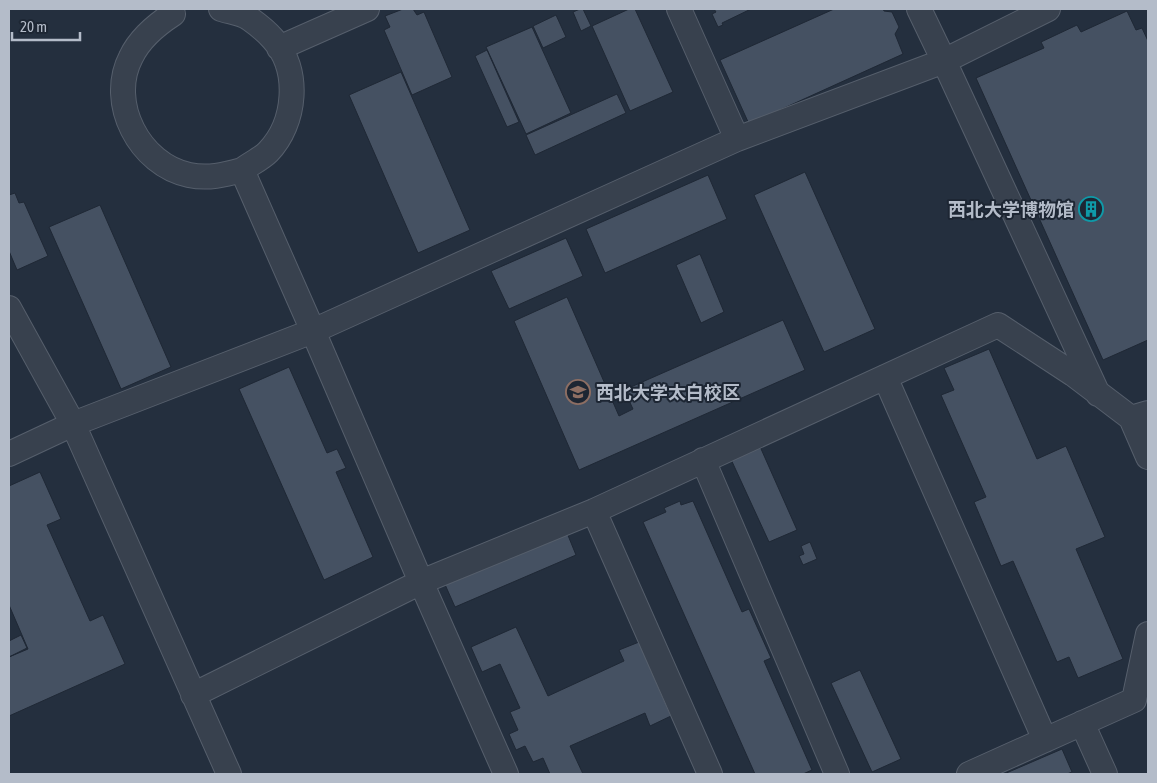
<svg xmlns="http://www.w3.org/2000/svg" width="1157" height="783" font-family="'Asap Condensed','Noto Sans SC',sans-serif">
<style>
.building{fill:#455162;stroke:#1f2835}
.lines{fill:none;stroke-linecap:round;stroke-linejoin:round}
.minor-casing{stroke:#565f6c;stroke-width:26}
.minor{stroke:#38414e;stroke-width:24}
.labels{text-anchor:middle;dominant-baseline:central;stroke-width:4;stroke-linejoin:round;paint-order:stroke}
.poi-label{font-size:18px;font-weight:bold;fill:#b4bcc9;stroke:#1d2633;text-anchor:end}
</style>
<rect width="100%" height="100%" fill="#242f3e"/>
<path class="building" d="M 403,9 L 413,9 L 417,15 L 424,12 L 452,77 L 412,95 L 384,30 L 390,27 L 385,16 Z
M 580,9 L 583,9 L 591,26 L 581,31 L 573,12 Z
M 629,9 L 635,9 L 673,92 L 630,111 L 592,26 Z
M 714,9 L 751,9 L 722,23 L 723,25 L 718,27 L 712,14 L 716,12 Z
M 834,9 L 883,9 L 884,11 L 892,12 L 899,27 L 895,34 L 903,54 L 749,124 L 720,60 Z
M 1127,11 L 1136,30 L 1142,28 L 1148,41 L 1148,340 L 1103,360 L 976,78 L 1044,48 L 1041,42 L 1077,25 L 1081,32 Z
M 556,15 L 566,37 L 543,48 L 533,26 Z
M 532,27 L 571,113 L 526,134 L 486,47 Z
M 487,50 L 519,122 L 507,127 L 475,56 Z
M 401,72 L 470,230 L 418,253 L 349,95 Z
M 617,94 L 626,113 L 535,155 L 526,135 Z
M 805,172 L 875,329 L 824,352 L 754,195 Z
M 708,175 L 727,219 L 605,273 L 586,229 Z
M 15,193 L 19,203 L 24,202 L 48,256 L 17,270 L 9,251 L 9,195 Z
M 100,205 L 171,367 L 121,389 L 49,227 Z
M 566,238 L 583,276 L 509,309 L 491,271 Z
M 700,254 L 724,312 L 701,323 L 676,265 Z
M 567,297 L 619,416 L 633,409 L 624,390 L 783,320 L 805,370 L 579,470 L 514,321 Z
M 989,349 L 1037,459 L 1066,446 L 1105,537 L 1076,549 L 1123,659 L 1078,678 L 1069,657 L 1057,662 L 1013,561 L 1001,566 L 974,502 L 986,497 L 941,395 L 954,390 L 944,368 Z
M 289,367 L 327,453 L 337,449 L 346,468 L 336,472 L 373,557 L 324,580 L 239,389 Z
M 758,442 L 797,530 L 769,542 L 729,455 Z
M 40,472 L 61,519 L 47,525 L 90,621 L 103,615 L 125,664 L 9,716 L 9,657 L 28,649 L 9,605 L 9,486 Z
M 680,501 L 681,505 L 693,501 L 742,612 L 749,609 L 771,658 L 764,661 L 812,770 L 803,774 L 755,774 L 643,522 L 666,512 L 664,508 Z
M 565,528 L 576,555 L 455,607 L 443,580 Z
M 810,542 L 817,559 L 803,565 L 799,556 L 804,554 L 801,546 Z
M 516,627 L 548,696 L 624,661 L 619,650 L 639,642 L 671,716 L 650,726 L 645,713 L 570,746 L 583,774 L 550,774 L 543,758 L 533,762 L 525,746 L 516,750 L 509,734 L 518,730 L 510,712 L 520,708 L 500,664 L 482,672 L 471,647 Z
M 21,635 L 27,648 L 9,657 L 9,641 Z
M 860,670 L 901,759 L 872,772 L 831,683 Z
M 1062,749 L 1072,772 L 1067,774 L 1004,774 Z"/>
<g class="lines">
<defs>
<path id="minor" d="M 221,9 C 230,12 242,13 250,19 C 257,24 267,32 273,39 C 301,70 296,123 268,152 C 261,159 250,164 242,170 L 313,331 L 73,424 L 229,774
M 679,9 L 737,139
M 919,9 L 944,61 L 1048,9
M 173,14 C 156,25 140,38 131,57 C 107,103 140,165 189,175 C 208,179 224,175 242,170
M 279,48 L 367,9
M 9,308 L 73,424 L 9,454
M 885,377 L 1045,740
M 1148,413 L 1131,418 L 1148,457
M 703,460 L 837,774
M 594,511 L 710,774
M 193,695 L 421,582 L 594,511 L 998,325 L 1073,374 L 1131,418
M 1082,723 L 1105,774
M 506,774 L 421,582 L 313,331 L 737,139 L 944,61 L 1098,394
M 969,774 L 1134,700 L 1148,634"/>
</defs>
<use href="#minor" class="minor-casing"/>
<use href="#minor" class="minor"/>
</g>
<defs>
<symbol id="building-ring" viewBox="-11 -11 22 22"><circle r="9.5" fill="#1d2633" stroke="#0f9aa8" stroke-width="1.5"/><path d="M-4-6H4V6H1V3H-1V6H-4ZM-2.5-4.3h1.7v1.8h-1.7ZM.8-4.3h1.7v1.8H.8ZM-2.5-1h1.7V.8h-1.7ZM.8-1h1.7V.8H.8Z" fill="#0f9aa8"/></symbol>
<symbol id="university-ring" viewBox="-11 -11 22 22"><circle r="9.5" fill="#1d2633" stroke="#8d6e63" stroke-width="1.5"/><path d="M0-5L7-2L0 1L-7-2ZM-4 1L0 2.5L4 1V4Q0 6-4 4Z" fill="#8d6e63"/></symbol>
</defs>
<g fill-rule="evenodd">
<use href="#building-ring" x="1077" y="195" width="28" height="28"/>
<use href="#university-ring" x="564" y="378" width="28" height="28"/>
</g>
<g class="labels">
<g class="poi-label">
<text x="1074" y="209">西北大学博物馆</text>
<text x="596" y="392" text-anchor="start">西北大学太白校区</text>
</g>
</g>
<rect width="1157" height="783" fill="none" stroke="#b4bcc9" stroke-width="20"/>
<path d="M12 32v8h68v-8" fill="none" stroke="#b4bcc9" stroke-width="2.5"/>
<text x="20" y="32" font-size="15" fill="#b4bcc9" stroke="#1d2633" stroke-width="4" paint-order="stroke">20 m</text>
</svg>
